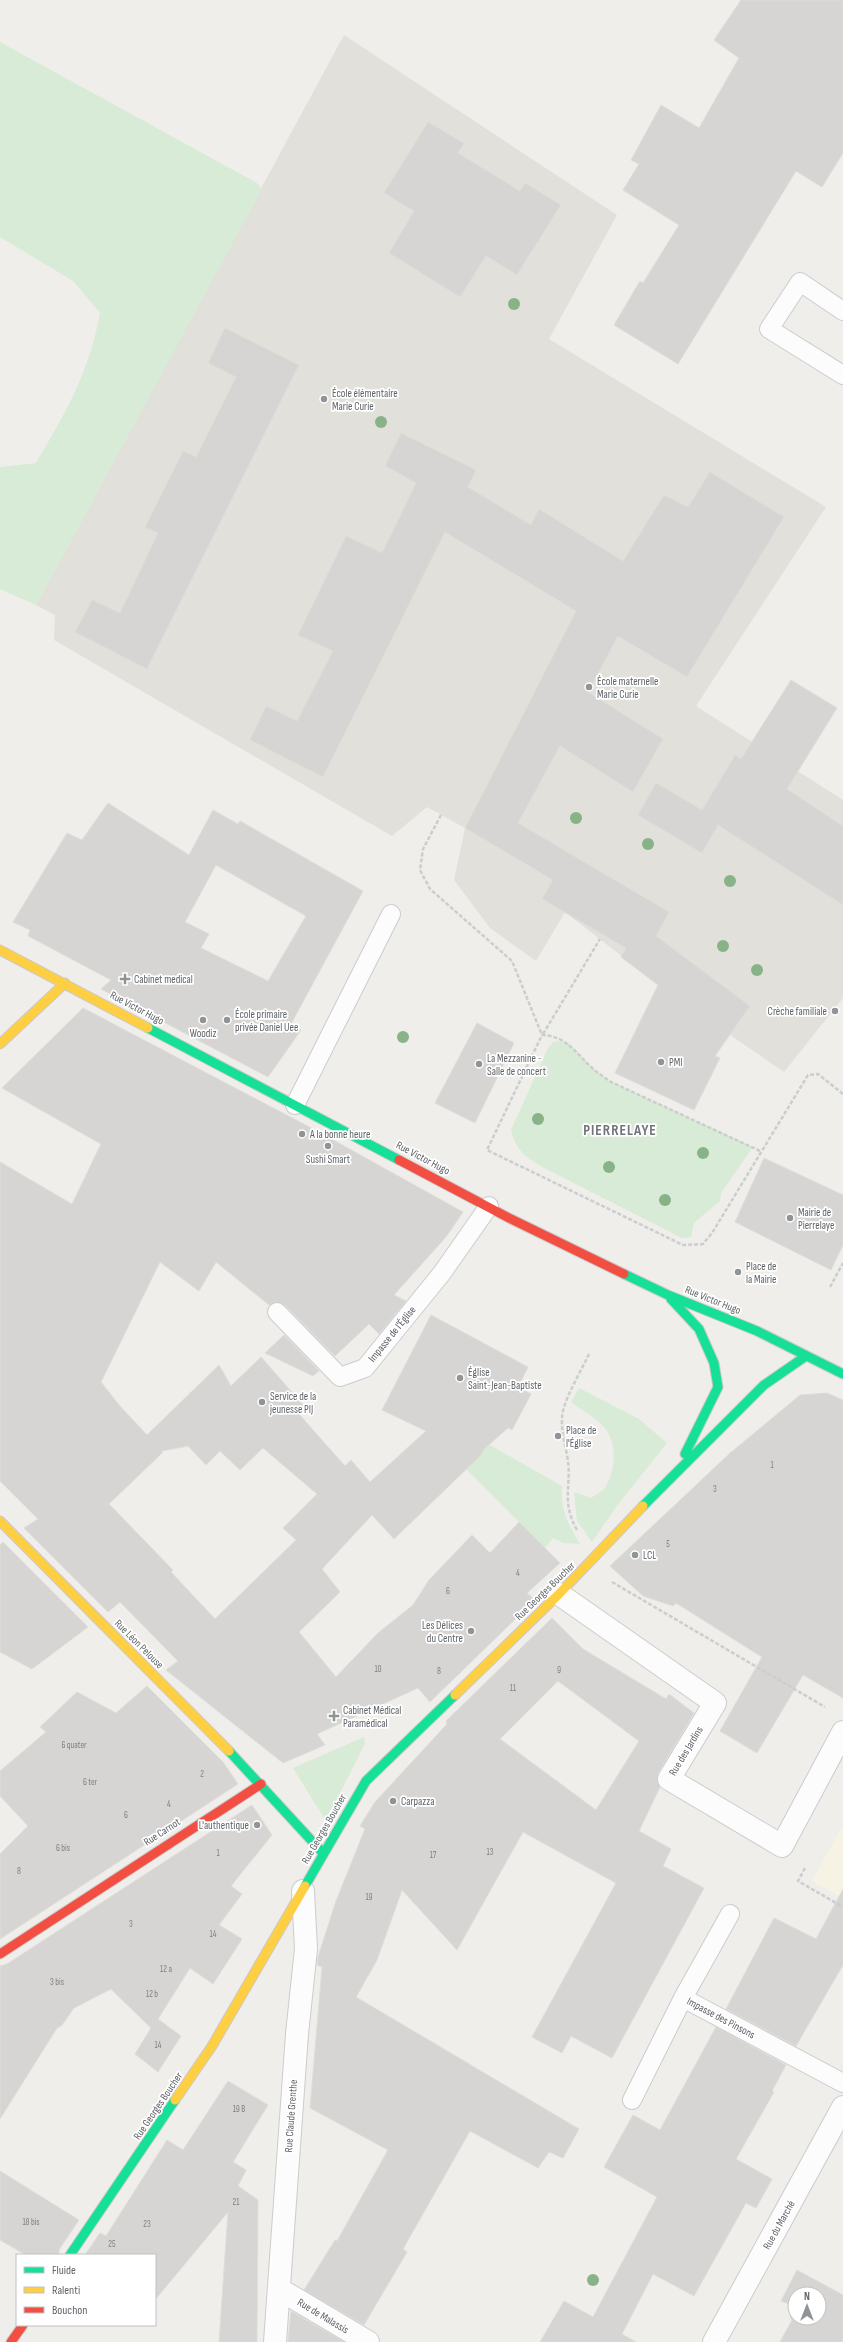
<svg xmlns="http://www.w3.org/2000/svg" width="843" height="2342" font-family="'Sofia Sans Condensed',sans-serif">
<style>
.commercial{fill:#f7f3e4}
.education{fill:#e2e0da}
.green{fill:#d8ebd6}
.building{fill:#d6d5d3;stroke:#deddd9;fill-rule:evenodd}
.lines{fill:none;stroke-linecap:round;stroke-linejoin:round}
.lane-casing{stroke:#cbcccc;stroke-width:20}
.street-casing{stroke:#cbcccc;stroke-width:24}
.fast-casing{stroke:#cacacb;stroke-width:11}
.slow-casing{stroke:#cacacb;stroke-width:11}
.jam-casing{stroke:#cacacb;stroke-width:11}
.path{stroke:#cacfcc;stroke-width:2.5;stroke-dasharray:4 2;stroke-linecap:butt}
.lane{stroke:#fdfcfc;stroke-width:18}
.street{stroke:#fdfcfc;stroke-width:22}
.fast{stroke:#16e098;stroke-width:9}
.slow{stroke:#ffcf43;stroke-width:9}
.jam{stroke:#f24e42;stroke-width:9}
.tree{fill:#88b388}
.poi-dot{fill:#919496;stroke:#fff;stroke-width:1.5}
.labels{text-anchor:middle;dominant-baseline:central;stroke-width:3.5;stroke-linejoin:round;paint-order:stroke}
.number-label{font-size:9px;fill:#7e8184}
.poi-label{font-size:11px;fill:#5f6368;stroke:#fff;text-anchor:start}
.street-label{font-size:11px;fill:#5f6368;stroke:#fff}
.district-label{font-size:15px;font-weight:bold;letter-spacing:1px;fill:#70757a;stroke:#fff}
</style>
<rect width="100%" height="100%" fill="#efeeea"/>
<path class="commercial" d="M 843,1825 L 843,1898 L 812,1881 Z"/>
<path class="education" d="M 344,35 L 617,215 L 549,339 L 826,507 L 696,706 L 843,800 L 843,998 L 784,1072 L 673,996 L 565,912 L 536,961 L 490,928 L 454,880 L 465,828 L 427,807 L 392,836 L 54,640 L 55,615 L 36,605 Z"/>
<path class="green" d="M 0,42 L 257,183 L 262,189 L 36,605 L 0,589 L 0,467 L 36,463 C 66,412 89,373 100,313 L 73,281 L 0,237 Z
M 557,1041 L 569,1043 L 591,1067 L 609,1081 L 753,1147 L 721,1193 L 720,1201 L 694,1223 L 691,1237 L 682,1238 L 546,1169 C 528,1159 516,1152 511,1130 L 548,1048 L 553,1042 Z
M 579,1388 L 639,1419 L 667,1443 L 616,1507 L 592,1542 L 577,1521 L 574,1492 L 591,1498 C 595,1495 601,1492 604,1489 C 616,1473 618,1442 604,1427 C 595,1417 581,1410 571,1402 Z
M 458,1427 L 562,1486 C 560,1509 568,1524 580,1544 L 564,1543 L 553,1538 L 545,1548 L 464,1467 Z
M 364,1737 L 365,1744 L 327,1818 L 324,1818 L 293,1768 Z"/>
<path class="building" d="M 741,0 L 843,0 L 843,153 L 822,187 L 796,171 L 678,364 L 614,325 L 640,281 L 643,283 L 679,225 L 623,190 L 639,164 L 631,160 L 661,105 L 699,128 L 739,58 L 714,40 Z
M 428,122 L 464,143 L 458,153 L 520,191 L 525,183 L 561,205 L 517,275 L 486,256 L 460,297 L 389,253 L 414,211 L 384,193 Z
M 225,328 L 299,365 L 147,669 L 75,632 L 92,600 L 120,613 L 158,533 L 145,527 L 183,451 L 196,457 L 236,377 L 208,363 Z
M 401,433 L 476,470 L 468,487 L 531,525 L 539,509 L 623,561 L 664,495 L 688,507 L 710,472 L 784,517 L 687,677 L 618,636 L 588,692 L 663,739 L 633,792 L 560,746 L 518,823 L 669,912 L 656,936 L 750,1006 L 715,1056 L 720,1058 L 694,1110 L 615,1073 L 658,985 L 621,957 L 626,948 L 542,899 L 553,880 L 465,828 L 576,611 L 445,532 L 323,777 L 250,740 L 266,706 L 297,721 L 333,651 L 298,635 L 346,536 L 382,553 L 416,483 L 385,466 Z
M 791,680 L 837,708 L 787,789 L 843,826 L 843,905 L 718,825 L 702,853 L 638,815 L 656,783 L 702,810 L 735,755 L 741,759 Z
M 108,803 L 189,855 L 213,810 L 238,824 L 240,821 L 363,891 L 291,1024 L 301,1030 L 268,1077 L 101,989 L 111,980 L 28,936 L 30,930 L 13,922 L 67,833 L 82,840 ZM 216,865 L 306,916 L 268,981 L 201,948 L 209,934 L 185,922 Z
M 83,1008 L 319,1132 L 463,1212 L 446,1237 L 394,1295 L 406,1301 L 379,1334 L 369,1324 L 335,1356 L 285,1305 L 275,1302 L 269,1305 L 216,1262 L 199,1291 L 160,1262 L 101,1382 L 119,1405 L 147,1435 L 219,1365 L 231,1386 L 261,1357 L 305,1407 L 298,1413 L 345,1466 L 351,1460 L 370,1482 L 426,1431 L 382,1410 L 431,1315 L 528,1367 L 518,1387 L 531,1394 L 512,1430 L 508,1428 L 484,1449 L 480,1456 L 394,1539 L 372,1515 L 322,1569 L 340,1592 L 299,1632 L 336,1677 L 378,1633 L 413,1605 L 429,1580 L 472,1535 L 490,1553 L 519,1522 L 560,1563 L 527,1593 L 535,1600 L 430,1702 L 418,1688 L 317,1734 L 325,1745 L 283,1763 L 166,1670 L 178,1661 L 120,1602 L 108,1612 L 24,1528 L 38,1519 L 0,1481 L 0,1162 L 72,1204 L 101,1144 L 2,1088 ZM 188,1446 L 206,1465 L 220,1451 L 240,1470 L 263,1448 L 317,1494 L 283,1528 L 296,1540 L 215,1619 L 171,1572 L 173,1570 L 109,1504 L 163,1452 L 162,1451 Z
M 477,1023 L 514,1043 L 475,1123 L 435,1103 Z
M 764,1158 L 843,1195 L 843,1245 L 831,1270 L 735,1222 Z
M 284,1335 L 319,1371 L 313,1376 L 265,1353 Z
M 827,1393 L 843,1400 L 843,1698 L 803,1675 L 757,1753 L 720,1731 L 762,1657 L 676,1603 L 673,1606 L 643,1596 L 610,1566 L 729,1454 L 800,1395 Z
M 3,1542 L 88,1627 L 32,1669 L 0,1652 L 0,1545 Z
M 552,1618 L 583,1649 L 666,1699 L 669,1694 L 694,1713 L 658,1773 L 657,1779 L 660,1787 L 639,1831 L 671,1849 L 663,1866 L 704,1888 L 612,2058 L 571,2036 L 562,2053 L 532,2037 L 616,1883 L 523,1832 L 457,1950 L 402,1890 L 377,1960 L 356,1997 L 579,2129 L 563,2158 L 549,2152 L 538,2168 L 470,2131 L 403,2249 L 407,2252 L 364,2325 L 304,2290 L 335,2240 L 337,2241 L 388,2150 L 310,2108 L 322,1967 L 317,1965 L 318,1957 L 336,1901 L 365,1829 L 360,1826 L 375,1802 L 447,1724 L 446,1721 ZM 558,1681 L 639,1741 L 596,1810 L 500,1739 Z
M 147,1686 L 223,1762 L 238,1784 L 0,1939 L 0,1854 L 28,1826 L 0,1796 L 0,1771 L 46,1732 L 40,1727 L 77,1692 L 116,1713 Z
M 252,1805 L 272,1835 L 231,1886 L 242,1894 L 219,1925 L 242,1939 L 213,1984 L 190,1968 L 158,2019 L 181,2036 L 158,2072 L 135,2054 L 151,2028 L 111,1989 L 74,2008 L 62,2025 L 57,2028 L 0,2119 L 0,1966 L 7,1964 Z
M 843,1889 L 843,1965 L 796,2046 L 726,2009 L 774,1918 L 816,1939 Z
M 716,2027 L 786,2065 L 772,2091 L 774,2092 L 736,2159 L 772,2179 L 765,2192 L 756,2208 L 746,2203 L 694,2296 L 653,2274 L 622,2334 L 636,2342 L 540,2342 L 564,2301 L 593,2317 L 657,2197 L 604,2167 L 633,2115 L 660,2130 Z
M 228,2081 L 268,2105 L 233,2162 L 246,2170 L 238,2186 L 258,2200 L 257,2342 L 219,2342 L 228,2212 L 155,2300 L 155,2255 L 85,2255 L 100,2233 L 106,2236 L 167,2140 L 183,2150 Z
M 0,2171 L 79,2220 L 60,2248 L 58,2255 L 26,2255 L 0,2240 Z
M 797,2270 L 843,2295 L 843,2342 L 780,2342 L 792,2320 L 790,2318 L 795,2308 L 795,2318 L 819,2318 L 819,2294 L 795,2294 L 795,2306 L 781,2301 Z
M 291,2311 L 344,2342 L 288,2342 Z"/>
<g class="lines">
<defs>
<path id="lane" d="M 843,311 L 800,282 L 769,329 L 843,375
M 295,1105 L 391,914
M 277,1312 L 340,1377 L 365,1368 L 442,1273 L 489,1206
M 730,1914 L 683,1998 L 843,2083
M 632,2100 L 683,1998"/>
<path id="street" d="M 559,1594 L 715,1703 L 669,1779 L 782,1846 L 843,1732
M 279,2289 L 368,2342
M 275,2342 L 297,2034 L 306,1949 L 303,1891
M 714,2342 L 843,2107"/>
<path id="fast" d="M 148,1028 L 399,1160
M 624,1274 L 668,1295 L 757,1331 L 843,1374
M 671,1299 L 699,1329 L 714,1363 L 718,1387 L 685,1454
M 643,1506 L 764,1385 L 806,1356
M 229,1751 L 323,1853
M 305,1886 L 366,1781 L 455,1695
M 70,2255 L 175,2100"/>
<path id="slow" d="M 0,950 L 148,1028
M 0,1044 L 65,983
M 0,1521 L 229,1751
M 455,1695 L 559,1594 L 643,1506
M 175,2100 L 212,2046 L 305,1886"/>
<path id="jam" d="M 399,1160 L 509,1218 L 624,1274
M 0,1954 L 261,1784
M 11,2342 L 23,2325"/>
</defs>
<use href="#lane" class="lane-casing"/>
<use href="#street" class="street-casing"/>
<use href="#fast" class="fast-casing"/>
<use href="#slow" class="slow-casing"/>
<use href="#jam" class="jam-casing"/>
<path class="path" d="M 441,815 L 423,849 L 420,870 L 430,889 L 512,961 L 542,1035
M 543,1034 L 600,939
M 760,1151 L 609,1081 C 603,1076 596,1072 591,1067 C 575,1052 566,1036 542,1035 L 487,1150 L 683,1245 L 703,1244 L 712,1233 L 808,1075 L 818,1074 L 843,1094
M 830,1287 L 843,1263
M 577,1530 C 560,1500 573,1484 567,1455 C 564,1438 559,1424 564,1407 C 570,1389 581,1371 589,1354
M 612,1582 L 825,1707
M 805,1868 L 798,1881 L 843,1907"/>
<use href="#lane" class="lane"/>
<use href="#street" class="street"/>
<use href="#fast" class="fast"/>
<use href="#slow" class="slow"/>
<use href="#jam" class="jam"/>
</g>
<g class="tree">
<circle cx="514" cy="304" r="6"/>
<circle cx="381" cy="422" r="6"/>
<circle cx="576" cy="818" r="6"/>
<circle cx="648" cy="844" r="6"/>
<circle cx="730" cy="881" r="6"/>
<circle cx="723" cy="946" r="6"/>
<circle cx="757" cy="970" r="6"/>
<circle cx="403" cy="1037" r="6"/>
<circle cx="538" cy="1119" r="6"/>
<circle cx="703" cy="1153" r="6"/>
<circle cx="609" cy="1167" r="6"/>
<circle cx="665" cy="1200" r="6"/>
<circle cx="593" cy="2280" r="6"/>
</g>
<g class="poi-dot">
<circle cx="324" cy="399" r="4"/>
<circle cx="589" cy="687" r="4"/>
<path d="M123 973h4v4h4v4h-4v4h-4v-4h-4v-4h4z"/>
<circle cx="835" cy="1011" r="4"/>
<circle cx="203" cy="1020" r="4"/>
<circle cx="227" cy="1020" r="4"/>
<circle cx="661" cy="1062" r="4"/>
<circle cx="479" cy="1064" r="4"/>
<circle cx="302" cy="1134" r="4"/>
<circle cx="328" cy="1146" r="4"/>
<circle cx="790" cy="1218" r="4"/>
<circle cx="738" cy="1272" r="4"/>
<circle cx="460" cy="1378" r="4"/>
<circle cx="262" cy="1402" r="4"/>
<circle cx="558" cy="1436" r="4"/>
<circle cx="635" cy="1555" r="4"/>
<circle cx="471" cy="1631" r="4"/>
<path d="M332 1710h4v4h4v4h-4v4h-4v-4h-4v-4h4z"/>
<circle cx="393" cy="1801" r="4"/>
<circle cx="257" cy="1825" r="4"/>
</g>
<g class="labels">
<g class="number-label">
<text x="772" y="1465">1</text>
<text x="715" y="1489">3</text>
<text x="668" y="1544">5</text>
<text x="518" y="1573">4</text>
<text x="448" y="1591">6</text>
<text x="378" y="1669">10</text>
<text x="559" y="1670">9</text>
<text x="439" y="1671">8</text>
<text x="513" y="1688">11</text>
<text x="74" y="1745">6 quater</text>
<text x="202" y="1774">2</text>
<text x="90" y="1782">6 ter</text>
<text x="169" y="1804">4</text>
<text x="126" y="1815">6</text>
<text x="63" y="1848">6 bis</text>
<text x="490" y="1852">13</text>
<text x="218" y="1853">1</text>
<text x="433" y="1855">17</text>
<text x="19" y="1871">8</text>
<text x="369" y="1897">19</text>
<text x="131" y="1924">3</text>
<text x="213" y="1934">14</text>
<text x="166" y="1969">12 a</text>
<text x="57" y="1982">3 bis</text>
<text x="152" y="1994">12 b</text>
<text x="158" y="2045">14</text>
<text x="239" y="2109">19 B</text>
<text x="236" y="2202">21</text>
<text x="31" y="2222">18 bis</text>
<text x="147" y="2224">23</text>
<text x="112" y="2244">25</text>
</g>
<g class="poi-label">
<text x="332" y="393">École élémentaire<tspan x="332" dy="13">Marie Curie</tspan></text>
<text x="597" y="681">École maternelle<tspan x="597" dy="13">Marie Curie</tspan></text>
<text x="134" y="979">Cabinet medical</text>
<text x="827" y="1011" text-anchor="end">Crèche familiale</text>
<text x="235" y="1014">École primaire<tspan x="235" dy="13">privée Daniel Uee</tspan></text>
<text x="203" y="1033" text-anchor="middle">Woodiz</text>
<text x="487" y="1058">La Mezzanine -<tspan x="487" dy="13">Salle de concert</tspan></text>
<text x="669" y="1062">PMI</text>
<text x="310" y="1134">A la bonne heure</text>
<text x="328" y="1159" text-anchor="middle">Sushi Smart</text>
<text x="798" y="1212">Mairie de<tspan x="798" dy="13">Pierrelaye</tspan></text>
<text x="746" y="1266">Place de<tspan x="746" dy="13">la Mairie</tspan></text>
<text x="468" y="1372">Église<tspan x="468" dy="13">Saint-Jean-Baptiste</tspan></text>
<text x="270" y="1396">Service de la<tspan x="270" dy="13">jeunesse PIJ</tspan></text>
<text x="566" y="1430">Place de<tspan x="566" dy="13">l'Église</tspan></text>
<text x="643" y="1555">LCL</text>
<text x="463" y="1625" text-anchor="end">Les Délices<tspan x="463" dy="13">du Centre</tspan></text>
<text x="343" y="1710">Cabinet Médical<tspan x="343" dy="13">Paramédical</tspan></text>
<text x="401" y="1801">Carpazza</text>
<text x="249" y="1825" text-anchor="end">L'authentique</text>
</g>
<g class="street-label">
<text transform="translate(137 1008) rotate(28)">Rue Victor Hugo</text>
<text transform="translate(423 1158) rotate(28)">Rue Victor Hugo</text>
<text transform="translate(713 1300) rotate(22)">Rue Victor Hugo</text>
<text transform="translate(392 1334) rotate(-51)">Impasse de l'Église</text>
<text transform="translate(545 1591) rotate(-44)">Rue Georges Boucher</text>
<text transform="translate(139 1644) rotate(45)">Rue Léon Pelouse</text>
<text transform="translate(686 1751) rotate(-59)">Rue des Jardins</text>
<text transform="translate(324 1829) rotate(-60)">Rue Georges Boucher</text>
<text transform="translate(162 1832) rotate(-33)">Rue Carnot</text>
<text transform="translate(721 2018) rotate(28)">Impasse des Pinsons</text>
<text transform="translate(158 2106) rotate(-56)">Rue Georges Boucher</text>
<text transform="translate(291 2116) rotate(-86)">Rue Claude Grenthe</text>
<text transform="translate(779 2225) rotate(-61)">Rue du Marché</text>
<text transform="translate(323 2316) rotate(31)">Rue de Malassis</text>
</g>
<g class="district-label">
<text x="620" y="1130">PIERRELAYE</text>
</g>
</g>
<rect x="16" y="2254" width="140" height="72" fill="#ffffff" stroke="#bfc1c3"/>
<rect x="24" y="2267" width="20" height="6" fill="#16e098" stroke="#bfc1c3"/>
<text x="52" y="2274" font-size="12" fill="#5f6368">Fluide</text>
<rect x="24" y="2287" width="20" height="6" fill="#ffcf43" stroke="#bfc1c3"/>
<text x="52" y="2294" font-size="12" fill="#5f6368">Ralenti</text>
<rect x="24" y="2307" width="20" height="6" fill="#f24e42" stroke="#bfc1c3"/>
<text x="52" y="2314" font-size="12" fill="#5f6368">Bouchon</text>
<g transform="translate(807 2306)"><circle r="19" fill="#ffffff" stroke="#bfc1c3"/>
<path d="M0-3L7 15L0 10L-7 15Z" fill="#919496"/>
<text y="-6" font-size="11" font-weight="bold" text-anchor="middle" fill="#5f6368">N</text>
</g>
</svg>
